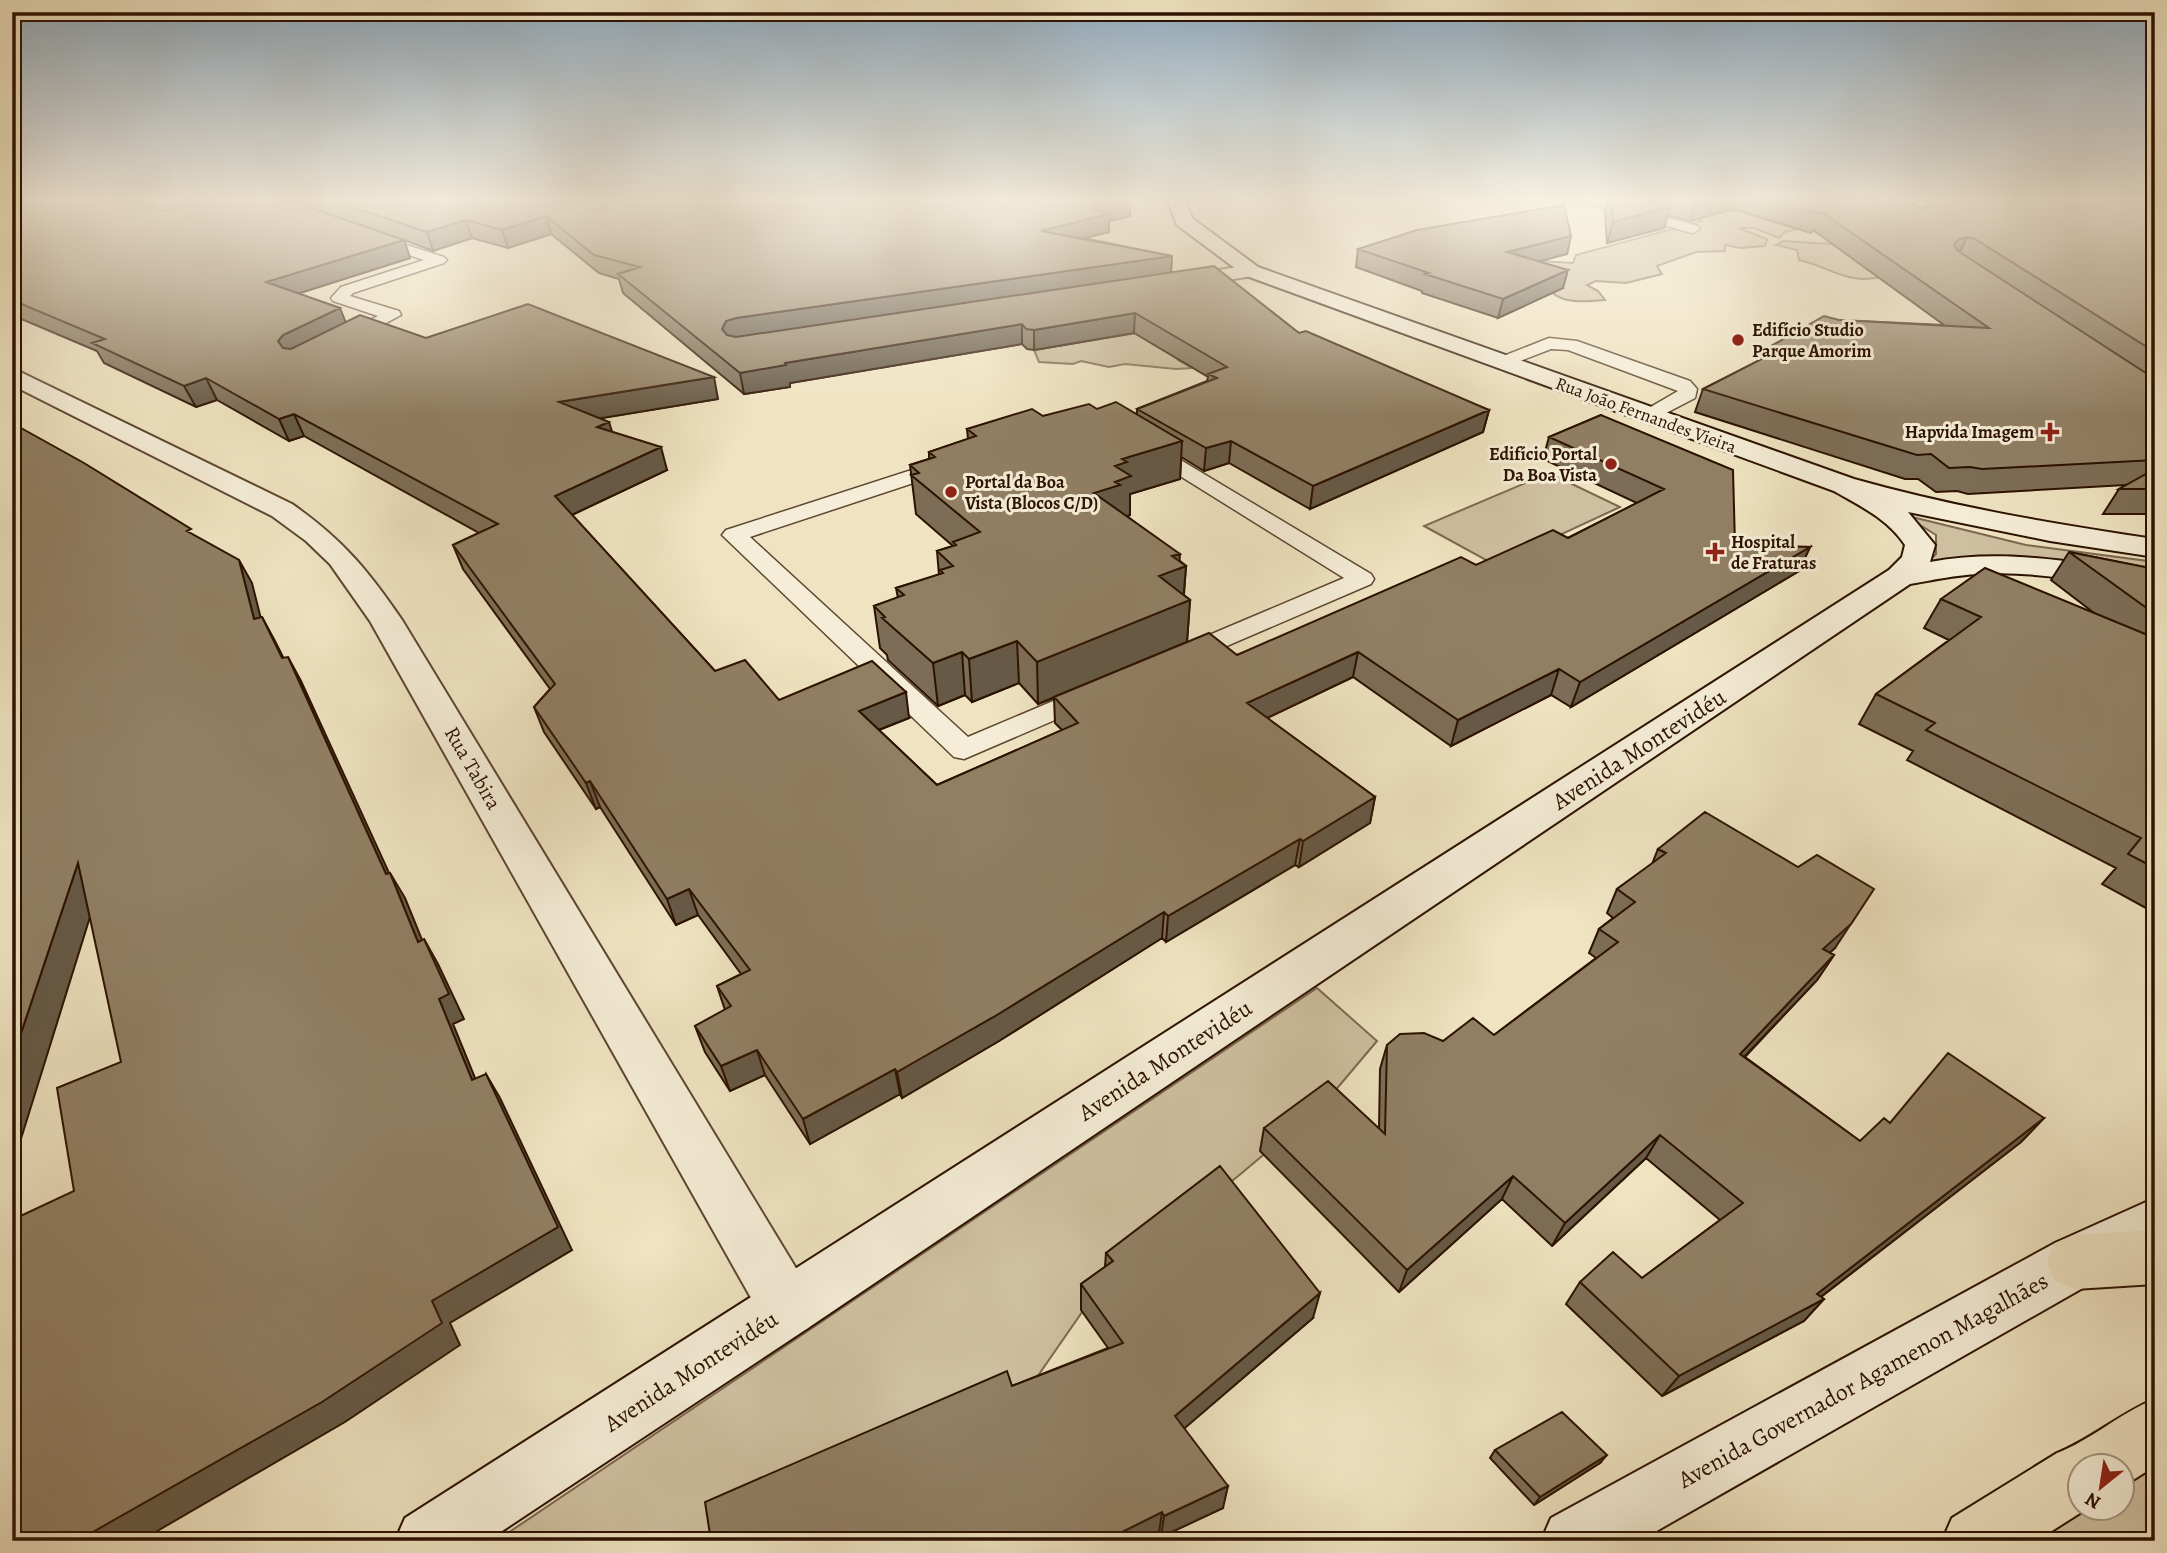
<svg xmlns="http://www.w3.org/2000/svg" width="2167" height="1553" font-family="Alegreya,serif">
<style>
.green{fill:#cebfa0;stroke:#7d6850;stroke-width:2}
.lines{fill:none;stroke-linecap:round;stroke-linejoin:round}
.lane-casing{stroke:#5d4630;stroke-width:3}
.street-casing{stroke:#5d4630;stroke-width:4}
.secondary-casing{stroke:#2c1200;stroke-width:4}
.highway-casing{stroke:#2c1200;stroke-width:4}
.lane{fill:#f5edd7;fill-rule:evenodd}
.street{fill:#f5edd7;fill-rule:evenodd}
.secondary{fill:#f5edd7;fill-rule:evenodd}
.highway{fill:#efe3c1;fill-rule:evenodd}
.wall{fill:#7d6d56;stroke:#2c1200;stroke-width:2;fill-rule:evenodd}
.shaded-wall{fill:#665946;stroke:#2c1200;stroke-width:2}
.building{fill:#917f64;stroke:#2c1200;stroke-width:2}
.poi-dot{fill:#8f2418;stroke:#f5edd7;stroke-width:2.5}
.labels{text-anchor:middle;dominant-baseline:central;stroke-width:6;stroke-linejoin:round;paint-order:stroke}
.far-poi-label{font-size:18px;font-weight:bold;fill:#2c1200;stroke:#f5edd7;text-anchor:start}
.far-street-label{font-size:18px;fill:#2c1200;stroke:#f5edd7}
.street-label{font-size:21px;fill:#2c1200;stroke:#f5edd7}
.near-street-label{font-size:24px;fill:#2c1200;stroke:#f5edd7}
</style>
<rect width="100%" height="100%" fill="#efe3c1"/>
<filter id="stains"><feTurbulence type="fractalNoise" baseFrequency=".00286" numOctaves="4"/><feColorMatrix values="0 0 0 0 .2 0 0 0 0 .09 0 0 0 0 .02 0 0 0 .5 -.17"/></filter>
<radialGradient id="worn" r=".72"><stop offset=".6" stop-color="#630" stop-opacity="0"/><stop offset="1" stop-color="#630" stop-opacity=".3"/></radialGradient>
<path class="green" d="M 1698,199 L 1797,229 L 1785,232 L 1779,238 L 1754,228 L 1739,228 L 1767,239 L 1765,246 L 1741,248 L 1725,245 L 1725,251 L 1696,252 L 1657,266 L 1662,274 L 1626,283 L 1596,281 L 1587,285 L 1598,291 L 1605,300 C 1558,304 1558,300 1525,267 L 1540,261 L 1573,263 L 1576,255 L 1702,221 L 1690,215 Z
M 1783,241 L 1832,244 L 1886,276 C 1847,286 1834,268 1799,260 L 1797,250 L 1776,245 Z
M 1167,328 L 1178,360 L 1193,368 L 1176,369 L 1125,364 L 1109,367 L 1081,361 L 1073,364 L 1039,362 L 1034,350 Z
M 1549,473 L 1620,507 L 1495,565 L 1424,526 Z
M 1904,515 L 2026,545 L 2155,562 L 2155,576 L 1924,566 L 1936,554 L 1936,535 Z
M 1317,988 L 1377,1041 L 1323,1105 L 1237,1177 L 1105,1279 L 1015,1409 L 719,1523 L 711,1541 L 496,1541 Z
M 2155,1430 L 2155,1541 L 1975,1541 L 2080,1508 L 2122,1508 L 2122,1466 Z"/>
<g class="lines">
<defs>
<path id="lane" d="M 1580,199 L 1601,199 L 1698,226 L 1700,229 L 1693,233 L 1688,232 L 1582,202 Z
M 1912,199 L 1926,199 L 1921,222 L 1914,226 L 1907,222 Z
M 369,233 L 444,257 L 447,260 L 444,263 L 353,293 L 350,296 L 399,311 L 401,315 L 345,345 L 336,340 L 339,336 L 378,316 L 333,301 L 331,298 L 341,287 L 424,260 L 364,240 L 362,237 L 364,234 Z
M 1549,338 L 1577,341 L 1690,381 L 1697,389 L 1695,398 L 1649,422 L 1642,420 L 1639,416 L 1642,412 L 1678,391 L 1568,350 L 1551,349 L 1502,368 L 1493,363 L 1496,359 Z
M 1097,410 L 1371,574 L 1374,579 L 1371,584 L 964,759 L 954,757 L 722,535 L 726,530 ZM 1095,423 L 1344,578 L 968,737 L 750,537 Z"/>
<path id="street" d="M 1251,265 L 1258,267 L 1261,271 L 1258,275 L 1173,289 L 1166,287 L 1163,283 L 1166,279 L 1173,277 Z
M 12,368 L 292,504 C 343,540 367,569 402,620 L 808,1288 L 817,1308 L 808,1328 L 788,1337 L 768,1328 L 370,621 L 330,564 L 306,541 L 272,516 L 12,385 Z"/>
<path id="secondary" d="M 1167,199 L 1185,199 L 1192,218 L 1258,267 L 1854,479 C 1953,507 2053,524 2155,539 L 2155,557 L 2050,541 L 1908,512 L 1935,545 L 1930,562 C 2007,548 2079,563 2155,574 L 2155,593 C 2097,584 2038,570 1979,574 C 1956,575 1933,580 1910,584 L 808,1328 L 487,1541 L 395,1541 L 405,1518 L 1889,570 L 1902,557 L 1905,545 C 1888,519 1860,506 1834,491 L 1244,275 L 1177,225 Z
M 2155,1198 L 2155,1252 L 2095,1281 L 1639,1541 L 1541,1541 L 1551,1518 L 2055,1243 Z"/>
<path id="highway" d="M 2155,1230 L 2155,1284 L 2075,1289 L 2055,1281 L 2047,1262 L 2055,1243 L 2075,1235 Z
M 2155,1399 L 2155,1466 L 2122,1487 L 2122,1466 L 2080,1466 L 2080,1508 L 2088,1508 L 2036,1541 L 1942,1541 L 1952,1518 L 2057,1453 C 2091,1440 2120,1413 2155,1399 Z"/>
</defs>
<use href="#lane" class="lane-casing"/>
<use href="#street" class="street-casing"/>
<use href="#secondary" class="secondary-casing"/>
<use href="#highway" class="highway-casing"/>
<use href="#lane" class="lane"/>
<use href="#street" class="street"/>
<use href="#secondary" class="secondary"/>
<use href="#highway" class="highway"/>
</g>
<path class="wall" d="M 12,199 L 1130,199 L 1130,216 L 1109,221 L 1109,232 L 1083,238 L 1172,256 L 1171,272 L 1299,333 L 1489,410 L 1483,432 L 1310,509 L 1229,463 L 1204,471 L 1181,457 L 1180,479 L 1130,494 L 1130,515 L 1127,516 L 1186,566 L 1184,595 L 1190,600 L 1187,642 L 1237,655 L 1476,565 L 1568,538 L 1637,503 L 1543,459 L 1549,437 L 1601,415 L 1735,545 L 1810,547 L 1799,571 L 1571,707 L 1551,695 L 1451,746 L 1353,677 L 1267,718 L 1375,797 L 1370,823 L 1299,867 L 1295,865 L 1166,942 L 1162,938 L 999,1041 L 902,1098 L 900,1094 L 810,1144 L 765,1075 L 730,1091 L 705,1052 L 695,1026 L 725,1010 L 717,986 L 741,974 L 698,915 L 676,925 L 600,807 L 596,809 L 544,732 L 534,707 L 550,689 L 463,569 L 453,545 L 479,533 L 304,436 L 289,441 L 217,400 L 196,407 L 104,363 L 97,351 L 12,315 ZM 551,234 L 599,273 L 619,279 L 623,293 L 744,394 L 790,387 L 790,383 L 1022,344 L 1027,349 L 1034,350 L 1134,333 L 1208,377 L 1207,381 L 1137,409 L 1137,414 L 1097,409 L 1043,416 L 967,429 L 968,439 L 929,452 L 929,459 L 910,465 L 916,514 L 953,546 L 937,551 L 939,575 L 896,588 L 898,598 L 874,606 L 880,648 L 887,655 L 888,660 L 938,706 L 965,695 L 972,702 L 1019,683 L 1038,704 L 1054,698 L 1055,723 L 1062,730 L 937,785 L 879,730 L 909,718 L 779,700 L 715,671 L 572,515 L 667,470 L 612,432 L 600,418 L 718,399 L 346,322 L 299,293 L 410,258 L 404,240 L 433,251 L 472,238 L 508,248 Z
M 1608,199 L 1914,199 L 1913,204 L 1924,209 L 1928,206 L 1932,199 L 2155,199 L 2155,514 L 2103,514 L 2119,489 L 2126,485 L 1968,494 L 1957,491 L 1936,492 L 1918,479 L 1905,479 L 1695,412 L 1703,389 L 1770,355 L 1773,345 L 1839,320 L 1944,325 L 1813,230 L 1811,233 L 1734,209 L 1690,221 L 1668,215 L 1664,228 L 1607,243 L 1605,211 Z
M 1571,236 L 1567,254 L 1539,261 L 1563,288 L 1498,318 L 1422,293 L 1422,291 L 1356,267 L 1358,249 Z
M 2069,552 L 2155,569 L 2155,913 L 2102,884 L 2116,868 L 1907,760 L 1913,751 L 1859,724 L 1876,694 L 1949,640 L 1924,628 L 1941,599 L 2094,613 L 2051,580 Z
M 1658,849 L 1835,948 L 1829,953 L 1834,955 L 1817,980 L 1745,1057 L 1860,1141 L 1890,1123 L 2044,1118 L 2021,1142 L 1821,1297 L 1824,1299 L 1804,1321 L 1662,1396 L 1566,1304 L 1580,1282 L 1642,1278 L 1720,1220 L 1646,1158 L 1552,1246 L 1502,1199 L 1399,1292 L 1260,1151 L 1264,1128 L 1379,1128 L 1380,1069 L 1387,1045 L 1443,1041 L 1494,1035 L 1596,958 L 1589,953 L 1599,929 L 1613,918 L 1607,913 L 1617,889 L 1652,864 Z
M 1106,1253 L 1313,1318 L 1184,1428 L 1223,1508 L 1161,1537 L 1159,1533 L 1144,1541 L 711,1541 L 1012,1386 L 1108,1348 L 1081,1310 L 1081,1284 L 1105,1267 Z
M 1495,1450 L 1600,1463 L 1534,1505 L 1490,1458 Z"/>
<path class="shaded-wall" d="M 12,199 L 46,199 L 12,207 Z
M 165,199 L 239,199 L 173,215 Z
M 1130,199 L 1130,216 L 1109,221 L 1109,232 L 1042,249 L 1041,231 L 1093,208 Z
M 1710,199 L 1737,199 L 1734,209 L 1690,221 L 1696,202 Z
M 1670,207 L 1664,228 L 1607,243 L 1613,222 Z
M 546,216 L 551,234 L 508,248 L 502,230 Z
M 466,220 L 472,238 L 433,251 L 427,232 Z
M 1571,236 L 1567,254 L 1503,271 L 1507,252 Z
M 1967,237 L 1958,256 L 1954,245 L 1959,239 Z
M 404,240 L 410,258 L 275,301 L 266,282 Z
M 1172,256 L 1171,274 L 726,350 L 722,329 L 726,321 L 736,318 Z
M 1568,270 L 1563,288 L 1498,318 L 1503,299 Z
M 340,308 L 348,328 L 287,362 L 278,341 L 283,335 Z
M 1135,313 L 1134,333 L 1034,350 L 1034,330 Z
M 1022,324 L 1022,344 L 790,383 L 790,387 L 744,394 L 740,373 L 785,363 Z
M 714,377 L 718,399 L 566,424 L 559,402 Z
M 206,378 L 217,400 L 196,407 L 184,386 Z
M 1489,410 L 1483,432 L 1310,509 L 1313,486 Z
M 294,414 L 304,436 L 289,441 L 279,419 Z
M 609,422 L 616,444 L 597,427 Z
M 1182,441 L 1180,479 L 1130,494 L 1130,515 L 1119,519 L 1094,493 L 1115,466 L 1122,459 Z
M 1231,441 L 1229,463 L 1204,471 L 1206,448 Z
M 661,447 L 667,470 L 563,519 L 555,496 Z
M 1810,547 L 1799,571 L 1571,707 L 1580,682 Z
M 1180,554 L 1179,569 L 1186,566 L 1183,603 L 1190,600 L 1187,642 L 1038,704 L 1037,662 L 1159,576 L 1172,556 Z
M 239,560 L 252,583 L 267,643 L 254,619 Z
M 262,617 L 275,641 L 296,683 L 282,658 Z
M 1017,641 L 1019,683 L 972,702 L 969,659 Z
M 962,652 L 965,695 L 938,706 L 933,663 Z
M 1358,652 L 1353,677 L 1244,729 L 1247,703 Z
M 288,657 L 301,681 L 401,899 L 386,874 Z
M 1559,669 L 1551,695 L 1451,746 L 1458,720 Z
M 906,692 L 909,718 L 863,736 L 859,711 Z
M 590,781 L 600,807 L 596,809 L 586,783 Z
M 1375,797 L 1370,823 L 1299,867 L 1303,841 Z
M 1300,839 L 1295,865 L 1166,942 L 1168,916 Z
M 78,863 L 99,888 L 15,1158 L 12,1158 L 12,1060 Z
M 390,873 L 405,898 L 433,967 L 418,942 Z
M 689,889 L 698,915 L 676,925 L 667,899 Z
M 1164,912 L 1162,938 L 999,1041 L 902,1098 L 897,1072 Z
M 1858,913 L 1835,948 L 1807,973 L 1823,949 Z
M 424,939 L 438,964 L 464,1019 L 453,1024 L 486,1105 L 472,1080 L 439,999 Z
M 1834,955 L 1817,980 L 1725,1077 L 1740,1054 Z
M 757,1050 L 765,1075 L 730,1091 L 721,1066 Z
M 895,1069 L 900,1094 L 810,1144 L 803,1119 Z
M 486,1074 L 500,1098 L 572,1250 L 450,1323 L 460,1345 L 345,1422 L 140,1541 L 77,1541 L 432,1301 Z
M 2044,1118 L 2021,1142 L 1805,1309 L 1824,1299 L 1804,1321 L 1662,1396 L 1679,1376 L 1817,1294 Z
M 1660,1135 L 1646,1158 L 1552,1246 L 1565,1223 Z
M 1513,1176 L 1502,1199 L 1399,1292 L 1407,1270 Z
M 1320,1293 L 1313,1318 L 1172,1439 L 1175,1416 Z
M 1607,1455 L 1600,1463 L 1534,1505 L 1540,1497 Z
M 1228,1486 L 1223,1508 L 1161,1537 L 1164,1516 Z
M 1162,1512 L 1159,1533 L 1144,1541 L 1104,1541 Z"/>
<path class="building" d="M 27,199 L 123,199 L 165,211 L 216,199 L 285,199 L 404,240 L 266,282 L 340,308 L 283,335 L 278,341 L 283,348 L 291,349 L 360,315 L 426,338 L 528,304 L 714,377 L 559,402 L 609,422 L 597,427 L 661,447 L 555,496 L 715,671 L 745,660 L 779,700 L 872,661 L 906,692 L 859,711 L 937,785 L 1078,723 L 1054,697 L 1209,633 L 1237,655 L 1461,557 L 1476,565 L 1553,530 L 1568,538 L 1664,489 L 1549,437 L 1601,415 L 1733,470 L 1735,545 L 1810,547 L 1580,682 L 1559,669 L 1458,720 L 1358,652 L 1247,703 L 1375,797 L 1303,841 L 1300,839 L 1168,916 L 1164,912 L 997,1015 L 897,1072 L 895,1069 L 803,1119 L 757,1050 L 721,1066 L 695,1026 L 731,1006 L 717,986 L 750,970 L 689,889 L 667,899 L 590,781 L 586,783 L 534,707 L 555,684 L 453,545 L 498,524 L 294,414 L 279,419 L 206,378 L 184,386 L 92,343 L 105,339 L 12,300 L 12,203 Z
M 327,199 L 1128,199 L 1093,208 L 1109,214 L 1041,231 L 1172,256 L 736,318 L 726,321 L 722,329 L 727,335 L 736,337 L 1214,266 L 1299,333 L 1306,331 L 1489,410 L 1313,486 L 1231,441 L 1206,448 L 1137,409 L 1217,378 L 1208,374 L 1227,367 L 1135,313 L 1034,330 L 1026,329 L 1022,324 L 785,363 L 786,365 L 740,373 L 618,274 L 640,267 L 594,255 L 546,216 L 502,230 L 466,220 L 427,232 Z
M 1611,199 L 1640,199 L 1670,207 L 1613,222 Z
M 1683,199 L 1710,199 L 1696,202 Z
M 1767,199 L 1914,199 L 1913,204 L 1924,209 L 1932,204 L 1933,199 L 2155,199 L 2155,352 L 1975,239 L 1967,237 L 1959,239 L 1954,245 L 1958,251 L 2155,379 L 2155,460 L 1982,469 L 1970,467 L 1949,468 L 1931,454 L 1917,455 L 1703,389 L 1783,348 L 1773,345 L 1824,316 L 1839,320 L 1989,328 L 1820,211 L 1819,214 Z
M 1564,205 L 1571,236 L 1507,252 L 1568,270 L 1503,299 L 1425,274 L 1429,273 L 1358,249 L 1417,230 Z
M 1116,402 L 1182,441 L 1122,459 L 1127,462 L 1115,466 L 1131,476 L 1115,482 L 1120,485 L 1094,493 L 1180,554 L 1172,556 L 1186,566 L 1159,576 L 1190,600 L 1037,662 L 1017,641 L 969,659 L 962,652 L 933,663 L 882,618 L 885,617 L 874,606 L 904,595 L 896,588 L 943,573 L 940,570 L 953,566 L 937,551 L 956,545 L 953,542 L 980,532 L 911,475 L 919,473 L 910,465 L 935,457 L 929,452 L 976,436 L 967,429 L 1032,409 L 1043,416 L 1089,404 L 1097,409 Z
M 12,423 L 84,463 L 191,529 L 187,531 L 239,560 L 254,619 L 262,617 L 282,658 L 288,657 L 386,874 L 390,873 L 418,942 L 424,939 L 449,994 L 439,999 L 472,1080 L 486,1074 L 558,1227 L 432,1301 L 442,1323 L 322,1402 L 77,1541 L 12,1541 L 12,1220 L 74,1191 L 57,1088 L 121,1062 L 78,863 L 12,1060 Z
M 2155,469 L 2155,489 L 2119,489 Z
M 2069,552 L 2155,569 L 2155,614 Z
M 1985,568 L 2155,638 L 2155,868 L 2128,854 L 2141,838 L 1926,730 L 1935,723 L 1876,694 L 1981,617 L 1941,599 Z
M 1705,812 L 1798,867 L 1817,855 L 1874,889 L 1851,924 L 1823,949 L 1834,955 L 1740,1054 L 1860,1141 L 1884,1118 L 1890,1123 L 1948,1053 L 2044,1118 L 1817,1294 L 1824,1299 L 1679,1376 L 1580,1282 L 1613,1252 L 1642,1278 L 1743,1203 L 1660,1135 L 1565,1223 L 1513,1176 L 1407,1270 L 1264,1128 L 1328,1081 L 1385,1134 L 1387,1045 L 1400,1034 L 1424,1033 L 1443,1041 L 1473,1018 L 1494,1035 L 1618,942 L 1599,929 L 1635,902 L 1617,889 L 1666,853 L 1658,849 Z
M 1220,1166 L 1320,1293 L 1175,1416 L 1228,1486 L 1164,1516 L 1162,1512 L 1104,1541 L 711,1541 L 705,1502 L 1007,1371 L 1012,1386 L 1123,1343 L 1081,1284 L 1113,1261 L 1106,1253 Z
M 1562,1412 L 1607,1455 L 1540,1497 L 1495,1450 Z"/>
<linearGradient id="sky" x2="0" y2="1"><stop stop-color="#90aabe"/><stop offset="0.48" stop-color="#f8f2e3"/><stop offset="1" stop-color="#f8f2e3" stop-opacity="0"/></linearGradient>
<rect width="2167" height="416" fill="url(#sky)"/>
<g class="poi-dot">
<circle cx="1738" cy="340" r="7"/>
<path d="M2046.5 421.5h7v7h7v7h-7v7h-7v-7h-7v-7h7z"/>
<circle cx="1611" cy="464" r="7"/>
<circle cx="951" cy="492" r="7"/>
<path d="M1711.5 541.5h7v7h7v7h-7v7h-7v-7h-7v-7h7z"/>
</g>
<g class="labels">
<g class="far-poi-label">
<text x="1752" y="330">Edifício Studio<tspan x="1752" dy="21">Parque Amorim</tspan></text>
<text x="2034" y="432" text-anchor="end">Hapvida Imagem</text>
<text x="1597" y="454" text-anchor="end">Edifício Portal<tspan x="1597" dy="21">Da Boa Vista</tspan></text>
<text x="965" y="482">Portal da Boa<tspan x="965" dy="21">Vista (Blocos C/D)</tspan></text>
<text x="1731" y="542">Hospital<tspan x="1731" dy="21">de Fraturas</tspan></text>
</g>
<g class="far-street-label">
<text transform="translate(1646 415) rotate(20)">Rua João Fernandes Vieira</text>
</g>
<g class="street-label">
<text transform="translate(473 768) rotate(60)">Rua Tabira</text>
</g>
<g class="near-street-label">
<text transform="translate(1639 749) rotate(-33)">Avenida Montevidéu</text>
<text transform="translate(1165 1060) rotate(-33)">Avenida Montevidéu</text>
<text transform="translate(691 1371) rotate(-33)">Avenida Montevidéu</text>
<text transform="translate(1863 1380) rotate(-29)">Avenida Governador Agamenon Magalhães</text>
</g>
</g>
<rect width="2167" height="1553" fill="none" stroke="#efe3c1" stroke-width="42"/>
<rect x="14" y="14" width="2139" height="1525" fill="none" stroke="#2c1200" stroke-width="3.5"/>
<rect x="21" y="21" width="2125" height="1511" fill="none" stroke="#2c1200" stroke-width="2"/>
<g transform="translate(2101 1487) rotate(210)"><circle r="33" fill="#f5edd7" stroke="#a59581" stroke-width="2"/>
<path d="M0-5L12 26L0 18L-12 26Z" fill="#8f2418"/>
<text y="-10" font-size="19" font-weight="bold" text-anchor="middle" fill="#2c1200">N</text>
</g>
<rect width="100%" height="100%" filter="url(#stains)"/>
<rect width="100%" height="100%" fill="url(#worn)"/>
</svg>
